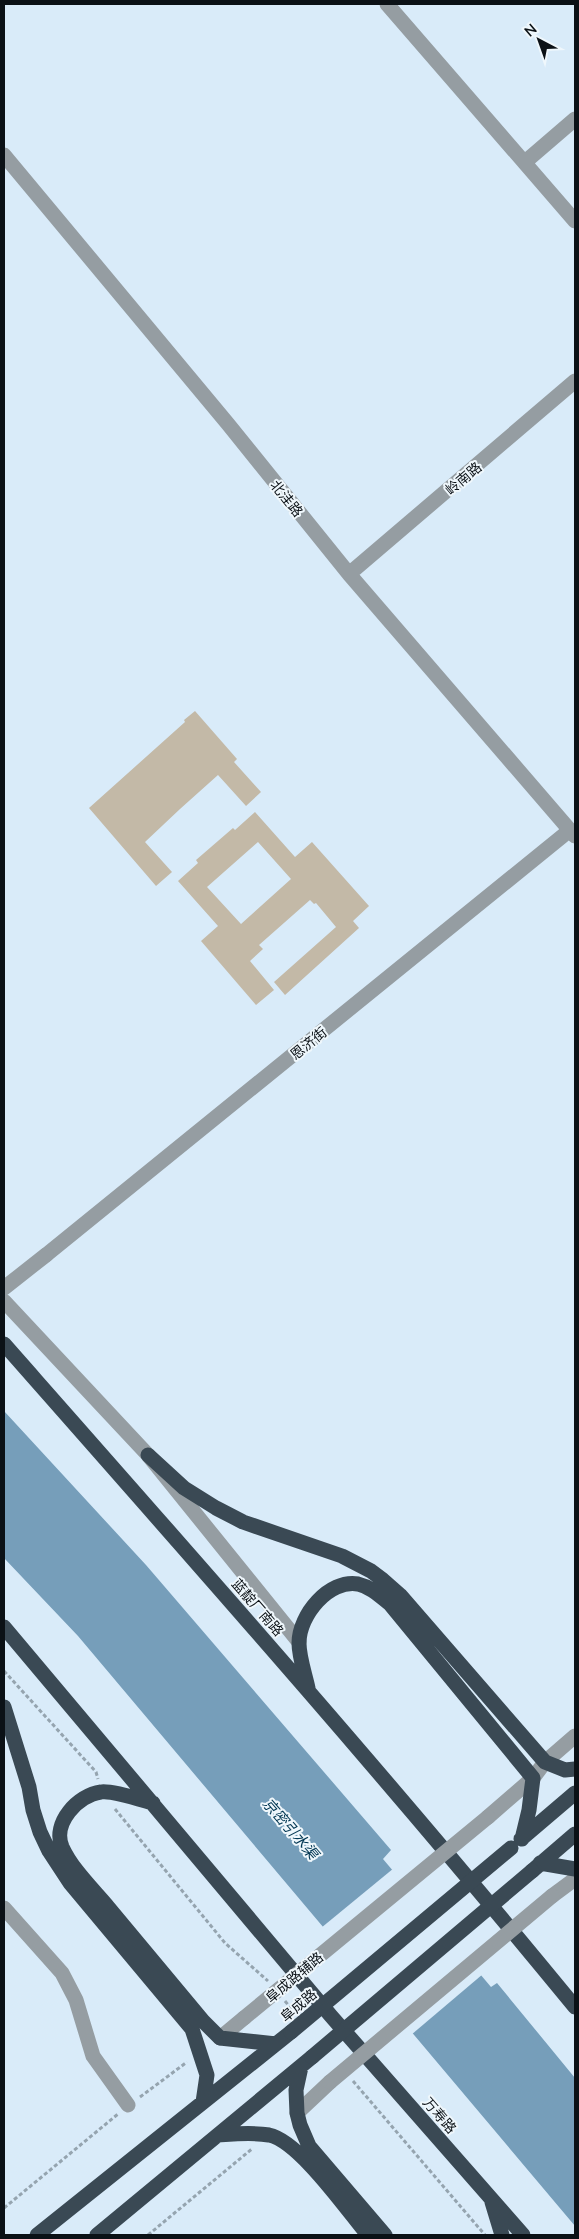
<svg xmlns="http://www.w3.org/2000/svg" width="579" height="2239" font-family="Lato,'Noto Sans SC',sans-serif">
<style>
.water{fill:#769eba}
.pier{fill:#d9ebf9}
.building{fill:#c3b9a7;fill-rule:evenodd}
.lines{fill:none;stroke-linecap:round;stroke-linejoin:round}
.path{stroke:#95a4af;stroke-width:3;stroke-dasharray:4 2.5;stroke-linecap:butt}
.minor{stroke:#959da2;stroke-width:15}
.highway{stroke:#3a4954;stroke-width:15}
.minor-bridge{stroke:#959da2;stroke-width:15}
.highway-bridge{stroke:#3a4954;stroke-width:15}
.labels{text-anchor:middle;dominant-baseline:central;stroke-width:4;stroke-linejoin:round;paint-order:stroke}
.street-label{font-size:14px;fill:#0b1116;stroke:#eff7fc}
.water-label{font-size:15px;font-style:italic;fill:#003652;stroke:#eff7fc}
</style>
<rect width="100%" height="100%" fill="#d9ebf9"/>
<path class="water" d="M 4,1411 L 146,1565 L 391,1850 L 383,1859 L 491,1987 L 497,1983 L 575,2078 L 575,2226 L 78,1636 L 4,1558 Z"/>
<path class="pier" d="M 394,1868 L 483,1974 L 411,2035 L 321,1928 Z"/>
<path class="building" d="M 195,711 L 237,759 L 234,762 L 261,792 L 246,806 L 218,775 L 180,809 L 145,842 L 172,872 L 156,886 L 89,808 L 185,722 L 184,720 Z
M 255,812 L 295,857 L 312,842 L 369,906 L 353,921 L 359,928 L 285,995 L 274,982 L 336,927 L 316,903 L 314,904 L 310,900 L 259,945 L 263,949 L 250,961 L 274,990 L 256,1005 L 201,941 L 218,926 L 178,881 L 198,863 L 196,860 L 233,828 L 235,830 ZM 258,842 L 291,879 L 241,924 L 207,887 Z"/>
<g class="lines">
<path class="path" d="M 4,1671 L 96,1772 L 98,1779
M 115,1809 L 225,1943 L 268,1981
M 285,2001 L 294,2012
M 353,2081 L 485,2235
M 140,2097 L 187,2062
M 4,2208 L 118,2114
M 148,2235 L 253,2148"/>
<path class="minor" d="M 387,4 L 575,221
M 4,155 L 228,424 L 349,574 L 575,836
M 525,162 L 575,119
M 349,574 L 575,381
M 46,1255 L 570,830
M 4,1301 L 148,1455 L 299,1642
M 488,1817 L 533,1778 L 545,1762 L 575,1736
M 552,1896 L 575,1879
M 4,1908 L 62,1973 L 76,2000 L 93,2056 L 128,2105
M 220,2038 L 244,2018
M 297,2113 L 330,2082"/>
<path class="highway" d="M 4,1344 C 197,1563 390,1781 575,2007
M 148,1455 L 184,1488 L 216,1508 L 243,1522 L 342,1556 L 371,1571 L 383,1580 L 400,1595 L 545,1762 L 565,1770 L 575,1769
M 4,1627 L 331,2016 L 523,2235
M 308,1688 C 305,1674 299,1657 299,1643 C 299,1615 329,1579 358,1584 C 371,1587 380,1596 390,1604 L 533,1778 L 529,1810 L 522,1839
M 4,1707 L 29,1787 L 33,1810 L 40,1832 L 49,1851 L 70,1883 L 192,2029 L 207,2075 L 203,2102
M 153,1803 C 142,1800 111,1790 101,1792 C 78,1795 52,1823 62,1847 C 72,1869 92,1888 108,1907 C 140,1945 171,1983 203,2021 L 220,2038 L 276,2044
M 521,1839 L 575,1793
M 540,1863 L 575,1869
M 532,1871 L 575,1834
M 301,2067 L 296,2090 L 297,2113 L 300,2125 L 309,2146 L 385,2235
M 218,2135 C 234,2134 252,2132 269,2135 C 299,2141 347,2210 368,2235
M 492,2202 L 502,2235
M 37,2235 L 291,2032
M 97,2235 L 312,2057"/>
<path class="minor-bridge" d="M 4,1288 L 46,1255
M 244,2018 L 488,1817
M 330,2082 L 552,1896"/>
<path class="highway-bridge" d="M 291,2032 L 511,1848
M 312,2057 L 532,1871"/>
</g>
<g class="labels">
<g class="street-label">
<text transform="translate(463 478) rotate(-40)">岭南路</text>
<text transform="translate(287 498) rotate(51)">北洼路</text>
<text transform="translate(308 1043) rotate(-39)">恩济街</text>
<text transform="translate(258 1607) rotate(49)">蓝靛厂南路</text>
<text transform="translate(294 1977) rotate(-40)">阜成路辅路</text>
<text transform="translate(298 2005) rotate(-40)">阜成路</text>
<text transform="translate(440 2115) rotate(49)">万寿路</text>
</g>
<g class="water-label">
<text transform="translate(291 1828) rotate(49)">京密引水渠</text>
</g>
</g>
<rect width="579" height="2239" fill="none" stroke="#0b1116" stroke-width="10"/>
<g transform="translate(539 40) rotate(319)" stroke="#eff7fc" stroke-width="4" paint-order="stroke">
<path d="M0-4L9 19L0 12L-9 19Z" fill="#0b1116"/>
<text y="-8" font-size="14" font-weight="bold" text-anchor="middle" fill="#0b1116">N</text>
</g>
</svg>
